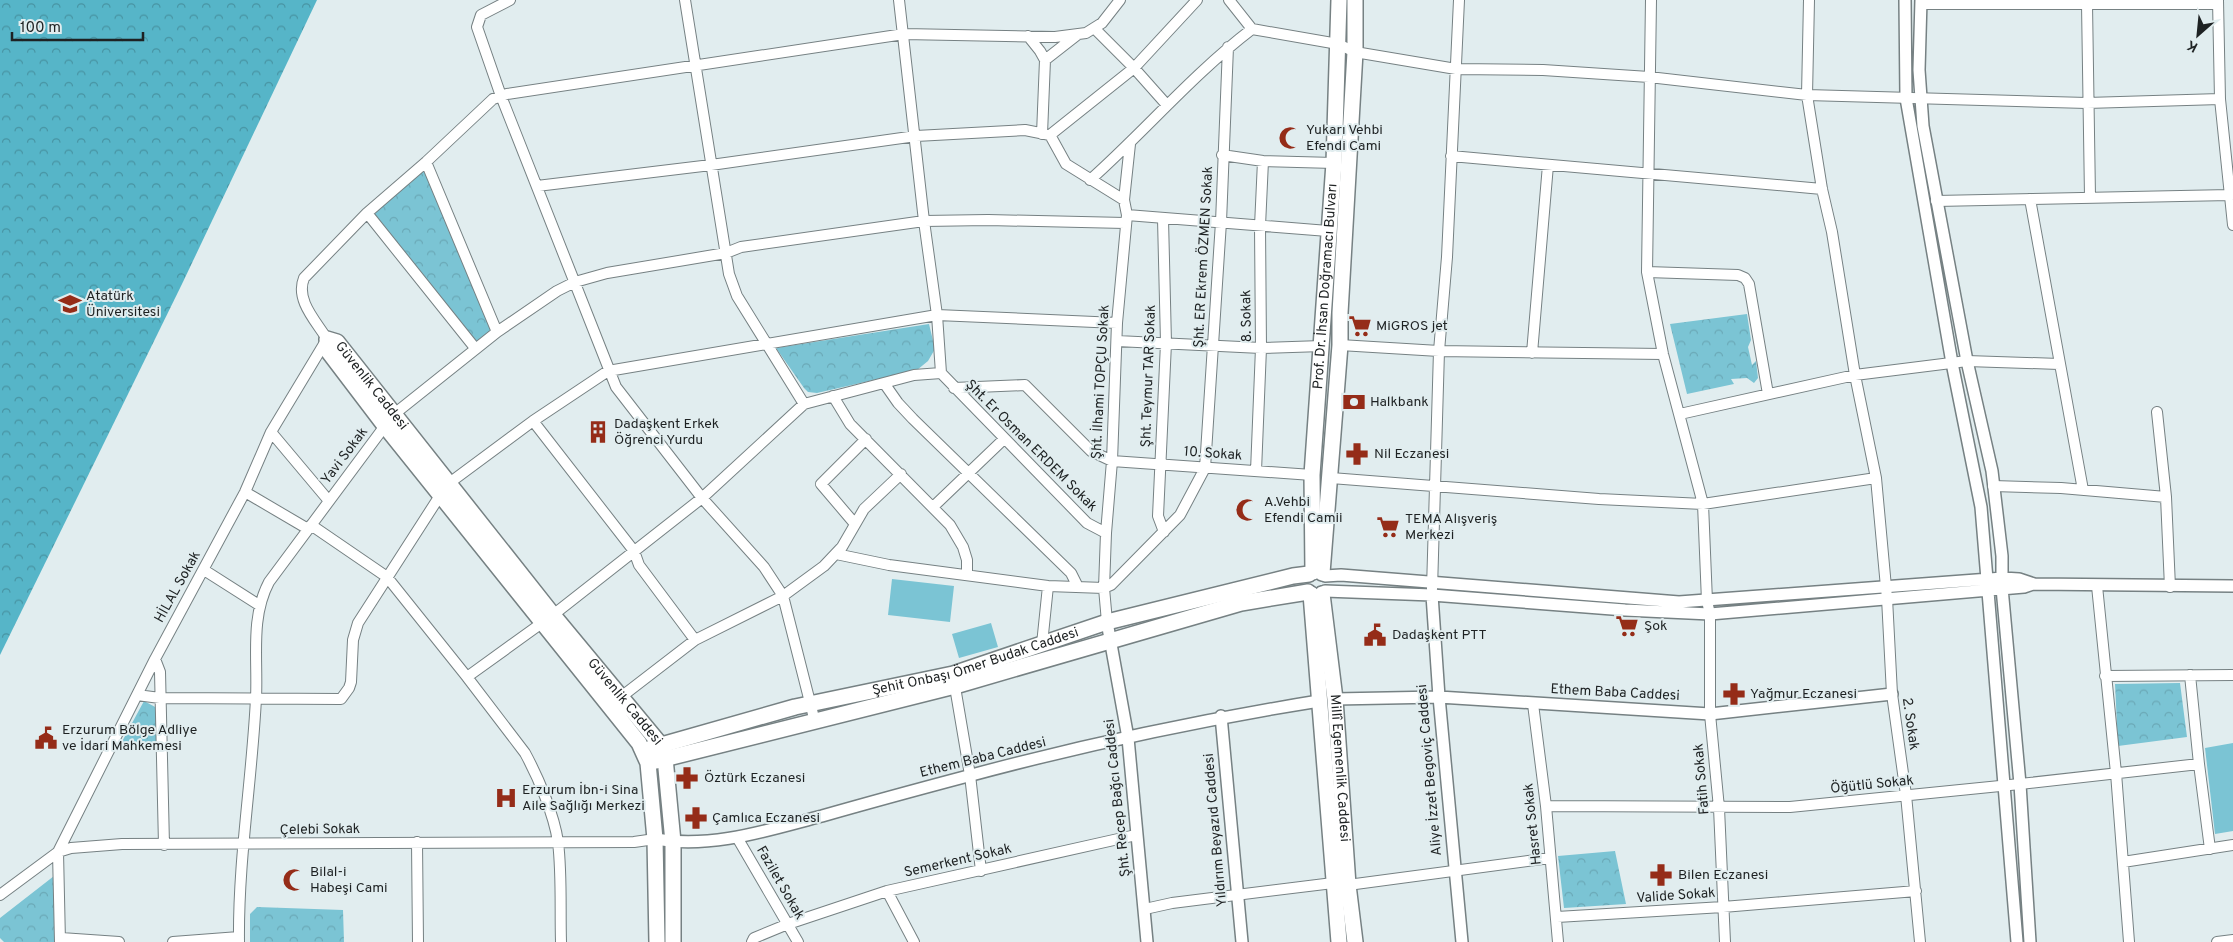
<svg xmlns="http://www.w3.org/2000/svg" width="2233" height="942" font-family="Overpass,sans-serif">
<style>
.forest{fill:url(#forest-crowns)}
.park{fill:url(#park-crowns)}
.pitch{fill:#7bc4d4}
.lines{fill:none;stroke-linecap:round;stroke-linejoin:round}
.minor-casing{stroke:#768183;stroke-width:12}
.tertiary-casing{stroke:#768183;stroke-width:14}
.primary-casing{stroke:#768183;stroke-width:18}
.minor{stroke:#fff;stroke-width:10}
.tertiary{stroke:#fff;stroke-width:11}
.primary{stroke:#fff;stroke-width:15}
.labels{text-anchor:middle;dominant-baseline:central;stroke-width:4;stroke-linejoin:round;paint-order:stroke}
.poi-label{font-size:14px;fill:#1e2223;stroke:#e1edef;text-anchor:start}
.street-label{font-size:14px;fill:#1e2223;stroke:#e1edef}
</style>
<defs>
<pattern id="forest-crowns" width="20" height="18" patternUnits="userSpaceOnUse" patternTransform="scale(1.25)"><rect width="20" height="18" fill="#56b5c8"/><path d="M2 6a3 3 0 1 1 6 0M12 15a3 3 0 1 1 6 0" fill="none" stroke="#4793a2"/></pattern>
<pattern id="park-crowns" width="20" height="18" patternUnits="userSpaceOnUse" patternTransform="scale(1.25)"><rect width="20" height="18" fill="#7bc4d4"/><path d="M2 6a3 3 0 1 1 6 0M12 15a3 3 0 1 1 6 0" fill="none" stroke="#6aa8b6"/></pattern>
</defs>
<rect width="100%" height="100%" fill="#e1edef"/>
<path class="forest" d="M 0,0 L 317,0 L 182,284 L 0,655 Z"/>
<path class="park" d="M 426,162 L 497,332 L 475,348 L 367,213 Z
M 1747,314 L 1751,340 L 1748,347 L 1752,365 L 1756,361 L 1758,378 L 1754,383 L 1747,378 L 1731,379 L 1734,384 L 1687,394 L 1670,324 Z
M 929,324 L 935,349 L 928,361 L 917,370 L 817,393 L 808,392 L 804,388 L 776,348 Z
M 2180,683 L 2187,737 L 2118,746 L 2115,684 Z
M 144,701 L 157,708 L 159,749 L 118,749 Z
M 1615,851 L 1626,904 L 1564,908 L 1558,856 Z
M 63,869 L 63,942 L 4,942 L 0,938 L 0,918 Z
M 257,907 L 343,910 L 344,942 L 250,942 L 250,914 Z"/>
<path class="pitch" d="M 892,579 L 954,586 L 950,622 L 888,615 Z
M 991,623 L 998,647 L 959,658 L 952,634 Z
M 2233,743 L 2233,831 L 2215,834 L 2205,748 Z"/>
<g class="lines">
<defs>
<path id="minor" d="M 510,0 L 481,15 L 477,27 L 501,96 L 616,387 L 702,498 L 764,567 L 783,596 L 815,722
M 685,0 L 729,274 L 737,296 L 804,404
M 899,0 L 924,221 L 937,315 L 941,373
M 1229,0 L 1252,29
M 1651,0 L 1647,272 L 1663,354 L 1703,504 L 1707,601 L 1710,614 L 1710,714 L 1719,808 L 1725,942
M 1809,0 L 1807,95 L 1822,189 L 1832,232 L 1855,375 L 1876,478 L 1887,598 L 1892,694 L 1906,795 L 1920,942
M 2218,0 L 2220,99 L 2233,225
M 1921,4 L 2218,4
M 2087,4 L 2090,197
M 1094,28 L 1134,68 L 1166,104
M 1028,36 L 1040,51 L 1045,60 L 1077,35
M 1042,134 L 1045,60
M 1050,135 L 1134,68 L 1197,0
M 1222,155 L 1263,161 L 1334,163
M 1451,156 L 1822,189
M 426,162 L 497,332
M 1090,180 C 1145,131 1193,74 1252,29 L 1338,44 L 1355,52 L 1456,69 L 1543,70 L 1649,77 L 1807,95 L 2087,103 L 2220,99
M 537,186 L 711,165 L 916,136 L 1025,130 L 1050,135 L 1066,164 L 1124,200
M 2030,199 L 2083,490
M 1936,201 L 2230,195
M 367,213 L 475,348
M 1127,215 L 1328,231
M 1163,219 L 1166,343 L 1158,516 L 1164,532
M 1647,272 L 1738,275 L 1745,278 L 1749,284 L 1768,394
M 1117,341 L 1261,348 L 1322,346
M 1340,345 L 1439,351 L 1663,354
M 1532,353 L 1548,165
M 941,373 L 1087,523 L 1106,533
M 884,383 L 898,403 L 913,419 L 1071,573 L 1078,587
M 954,388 L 1025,385 L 1091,451 L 1112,461 L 1312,475
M 833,396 L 850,424 L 950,525 L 963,547 L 967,560 L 967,575
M 2157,412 L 2166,497 L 2170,587
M 1680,414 L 1855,375 L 1967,361 L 2059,364
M 533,421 L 634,551 L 639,565 L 695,640
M 271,432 L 329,501
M 1256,471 L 1261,348 L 1260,226 L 1263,161
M 1331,478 L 1599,499 L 1703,504 L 1876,478
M 448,484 L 533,421 L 608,371 L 937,315 L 1117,323
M 1993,486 L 2061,488 L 2166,497
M 245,492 L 308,529
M 934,506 L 1004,439
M 855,524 L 821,484 L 866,439
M 311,525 L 387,577 L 467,677
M 836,554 L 889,565 L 1048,586 L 1104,588 L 1111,585 L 1180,515 L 1205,468 L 1221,222 L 1228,47
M 204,570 L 259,605
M 2097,586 L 2116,773 L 2129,942
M 1432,589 L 1439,351 L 1447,257 L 1459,0
M 1107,622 L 1104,588 L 1106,533 L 1112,461 L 1117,323 L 1127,215 L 1124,200 L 1130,144
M 1042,644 L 1048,586
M 155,659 L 160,672 L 164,845
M 2190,675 L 2199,764 L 2210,849
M 2105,676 L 2233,675
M 954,681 L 970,775 L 981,871
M 137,695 L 160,698 L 341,699 L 349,688 L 351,682 L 353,640 L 358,623 L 441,494
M 621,697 L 695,640 L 783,596 L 824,566 L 842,547 L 864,509 L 901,474
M 1533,704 L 1546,806 L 1558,942
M 1546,806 L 1790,807 L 2020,784 L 2199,764
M 738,839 L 798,942
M 417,842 L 418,942
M 2123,862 L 2233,845
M 1348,885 L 1550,858
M 887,891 L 914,942
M 0,895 L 58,852 L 71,848 L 122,844 L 634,842 L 655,839
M 1145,909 L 1172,903 L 1333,883
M 1557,917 L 1723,907 L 1916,891
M 61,938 L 119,942
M 60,942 L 58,852 L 155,659 L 245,492 L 271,432 L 327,339 C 316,321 295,300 304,278 L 367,213 L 426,162 L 493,99 L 507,94 L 904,34 L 1055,37 L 1086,33 L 1102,23 L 1120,0
M 173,942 L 239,937
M 239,942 C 238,860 252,780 256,698 C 258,659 250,618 269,582 L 393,415 L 497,332 L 557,291 L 575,282 L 607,273 L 726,253 L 741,247 L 924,221 L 988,220 L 1125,223
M 561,942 C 560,909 562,875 558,842 C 554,814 538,777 525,753 L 467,677 L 553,615 L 702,498 L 804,404 L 914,375 L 941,373
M 752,942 L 754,938 L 788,924 L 887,891 L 1136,835
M 2217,942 L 2233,940"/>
<path id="tertiary" d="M 1905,0 L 1906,98 L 1952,363 L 1981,507 L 2017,942
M 1921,0 L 1919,70 L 1923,126 L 1967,361 L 1992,471 L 2002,556 L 2002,588 L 2020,784 L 2030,942
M 1325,576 L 1341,575 L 1679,602 L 2003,578 L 2019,579 L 2034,584 L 2233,586
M 1325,591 L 1432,595 L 1625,610 L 1710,614 L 2024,587 L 2033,584
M 1432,595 L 1439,697 L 1462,942
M 1107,622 L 1128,738 L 1147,942
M 1335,699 L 1439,697 L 1710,714 L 1892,694
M 1221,716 L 1242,942
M 655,839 C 712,849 768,830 822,816 C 871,802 919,789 968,776 C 1083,745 1201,720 1319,701"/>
<g id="primary">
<path id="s1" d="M 1313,572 L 1312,475 L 1334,163 L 1339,0"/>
<path d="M 1322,573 L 1340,345 L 1340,313 L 1355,52 L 1355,0"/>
<path d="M 1311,594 L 1339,942"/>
<path id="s2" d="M 1322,594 L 1335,699 L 1348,885 L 1355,942"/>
<path id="s3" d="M 651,748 L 795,707 L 953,674 L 1107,622 L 1293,576 L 1309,574"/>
<path d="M 656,761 L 955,686 L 1241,603 L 1308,592"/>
<path id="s4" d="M 657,942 L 655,839 L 648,763 L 639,743 L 385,426 L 328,351 L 327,339 L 337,342 L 553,615 L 660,744 L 665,758 L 673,842 L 673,942"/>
</g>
</defs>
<use href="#minor" class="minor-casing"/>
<use href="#tertiary" class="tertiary-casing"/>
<use href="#primary" class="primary-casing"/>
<use href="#minor" class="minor"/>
<use href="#tertiary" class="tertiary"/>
<use href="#primary" class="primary"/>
</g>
<defs>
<symbol id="mosque-bare" viewBox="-9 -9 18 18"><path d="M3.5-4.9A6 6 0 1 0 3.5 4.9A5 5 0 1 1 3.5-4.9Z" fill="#952c18" stroke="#e1edef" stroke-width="2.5" paint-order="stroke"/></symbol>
<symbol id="university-bare" viewBox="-9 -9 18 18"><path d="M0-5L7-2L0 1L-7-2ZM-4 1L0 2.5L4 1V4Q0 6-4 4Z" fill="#952c18" stroke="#e1edef" stroke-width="2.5" paint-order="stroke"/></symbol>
<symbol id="supermarket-bare" viewBox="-9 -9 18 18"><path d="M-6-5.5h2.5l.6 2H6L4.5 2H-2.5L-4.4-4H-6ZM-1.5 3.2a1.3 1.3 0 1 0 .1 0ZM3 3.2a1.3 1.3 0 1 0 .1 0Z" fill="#952c18" stroke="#e1edef" stroke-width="2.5" paint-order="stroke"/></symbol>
<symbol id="bank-bare" viewBox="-9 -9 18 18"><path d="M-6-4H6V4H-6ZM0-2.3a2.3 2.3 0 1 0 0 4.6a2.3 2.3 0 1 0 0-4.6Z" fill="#952c18" stroke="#e1edef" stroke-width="2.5" paint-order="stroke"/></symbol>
<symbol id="building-bare" viewBox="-9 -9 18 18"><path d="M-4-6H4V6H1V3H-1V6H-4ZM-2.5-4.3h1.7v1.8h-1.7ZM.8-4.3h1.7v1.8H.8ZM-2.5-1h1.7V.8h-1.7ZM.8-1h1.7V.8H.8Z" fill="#952c18" stroke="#e1edef" stroke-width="2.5" paint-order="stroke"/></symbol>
<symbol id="pharmacy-bare" viewBox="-9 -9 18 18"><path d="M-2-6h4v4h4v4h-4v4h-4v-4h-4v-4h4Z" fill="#952c18" stroke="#e1edef" stroke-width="2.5" paint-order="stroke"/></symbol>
<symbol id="civic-bare" viewBox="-9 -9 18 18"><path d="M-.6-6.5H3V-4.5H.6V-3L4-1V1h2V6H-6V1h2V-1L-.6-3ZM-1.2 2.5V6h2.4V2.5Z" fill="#952c18" stroke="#e1edef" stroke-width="2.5" paint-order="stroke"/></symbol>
<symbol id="hospital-bare" viewBox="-9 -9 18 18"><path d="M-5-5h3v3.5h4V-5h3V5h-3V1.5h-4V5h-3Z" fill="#952c18" stroke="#e1edef" stroke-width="2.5" paint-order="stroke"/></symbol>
</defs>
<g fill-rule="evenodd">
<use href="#mosque-bare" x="1274" y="122" width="32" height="32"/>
<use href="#university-bare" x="54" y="288" width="32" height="32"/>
<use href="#supermarket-bare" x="1344" y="310" width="32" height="32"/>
<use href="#bank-bare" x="1338" y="386" width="32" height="32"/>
<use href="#building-bare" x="582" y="416" width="32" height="32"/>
<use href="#pharmacy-bare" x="1341" y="438" width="32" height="32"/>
<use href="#mosque-bare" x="1231" y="494" width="32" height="32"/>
<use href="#supermarket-bare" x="1372" y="511" width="32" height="32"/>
<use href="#supermarket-bare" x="1611" y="610" width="32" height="32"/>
<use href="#civic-bare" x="1359" y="619" width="32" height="32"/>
<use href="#pharmacy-bare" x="1718" y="678" width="32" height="32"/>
<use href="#civic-bare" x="30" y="722" width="32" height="32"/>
<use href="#pharmacy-bare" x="671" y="762" width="32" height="32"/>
<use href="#hospital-bare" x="490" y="782" width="32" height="32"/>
<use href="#pharmacy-bare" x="680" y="802" width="32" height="32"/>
<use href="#pharmacy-bare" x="1645" y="859" width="32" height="32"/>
<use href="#mosque-bare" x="278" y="864" width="32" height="32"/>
</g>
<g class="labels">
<g class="poi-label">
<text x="1306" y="130">Yukarı Vehbi<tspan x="1306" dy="16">Efendi Cami</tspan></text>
<text x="86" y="296">Atatürk<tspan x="86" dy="16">Üniversitesi</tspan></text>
<text x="1376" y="326">MiGROS jet</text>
<text x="1370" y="402">Halkbank</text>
<text x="614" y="424">Dadaşkent Erkek<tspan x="614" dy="16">Öğrenci Yurdu</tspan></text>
<text x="1374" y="454">Nil Eczanesi</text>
<text x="1264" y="502">A.Vehbi<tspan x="1264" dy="16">Efendi Camii</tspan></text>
<text x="1405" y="519">TEMA Alışveriş<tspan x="1405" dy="16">Merkezi</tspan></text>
<text x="1644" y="626">Şok</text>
<text x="1392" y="635">Dadaşkent PTT</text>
<text x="1750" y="694">Yağmur Eczanesi</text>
<text x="62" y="730">Erzurum Bölge Adliye<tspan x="62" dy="16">ve İdari Mahkemesi</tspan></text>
<text x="704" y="778">Öztürk Eczanesi</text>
<text x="522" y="790">Erzurum İbn-i Sina<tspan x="522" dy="16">Aile Sağlığı Merkezi</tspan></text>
<text x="712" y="818">Çamlıca Eczanesi</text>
<text x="310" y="872">Bilal-i<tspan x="310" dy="16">Habeşi Cami</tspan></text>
<text x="1678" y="875">Bilen Eczanesi</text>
</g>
<g class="street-label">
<text transform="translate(1204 257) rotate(-87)">Şht. ER Ekrem ÖZMEN Sokak</text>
<text stroke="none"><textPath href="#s1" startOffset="286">Prof. Dr. İhsan Doğramacı Bulvarı</textPath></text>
<text transform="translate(1247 316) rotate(-91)">8. Sokak</text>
<text transform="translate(1149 376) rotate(-88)">Şht. Teymur TAR Sokak</text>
<text transform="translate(1101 382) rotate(-87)">Şht. İlhami TOPÇU Sokak</text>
<text stroke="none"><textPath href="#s4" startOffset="780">Güvenlik Caddesi</textPath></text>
<text transform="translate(1031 446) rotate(45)">Şht. Er Osman ERDEM Sokak</text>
<text transform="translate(1213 454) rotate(4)">10. Sokak</text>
<text transform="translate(345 456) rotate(-53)">Yavi Sokak</text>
<text transform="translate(178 587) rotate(-61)">HİLAL Sokak</text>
<text stroke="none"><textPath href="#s3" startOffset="336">Şehit Onbaşı Ömer Budak Caddesi</textPath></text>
<text transform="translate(1615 693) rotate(3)">Ethem Baba Caddesi</text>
<text stroke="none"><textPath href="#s4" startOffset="1185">Güvenlik Caddesi</textPath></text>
<text transform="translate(1910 724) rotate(82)">2. Sokak</text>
<text transform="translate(983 758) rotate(-14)">Ethem Baba Caddesi</text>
<text stroke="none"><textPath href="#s2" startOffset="175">Millî Egemenlik Caddesi</textPath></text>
<text transform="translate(1430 770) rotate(-95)">Aliye İzzet Begoviç Caddesi</text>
<text transform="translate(1702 779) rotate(-95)">Fatih Sokak</text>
<text transform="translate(1872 785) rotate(-6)">Öğütlü Sokak</text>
<text transform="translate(1118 798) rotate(-96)">Şht. Recep Bağcı Caddesi</text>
<text transform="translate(1533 824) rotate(-96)">Hasret Sokak</text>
<text transform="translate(320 830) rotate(-1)">Çelebi Sokak</text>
<text transform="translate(1216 830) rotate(-95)">Yıldırım Beyazıd Caddesi</text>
<text transform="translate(958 861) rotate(-13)">Semerkent Sokak</text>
<text transform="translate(780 883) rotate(60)">Fazilet Sokak</text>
<text transform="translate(1676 896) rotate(-4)">Valide Sokak</text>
</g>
</g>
<g transform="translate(2198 35) rotate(207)" stroke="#e1edef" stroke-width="4" paint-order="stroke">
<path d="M0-4L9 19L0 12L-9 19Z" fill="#1e2223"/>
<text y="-8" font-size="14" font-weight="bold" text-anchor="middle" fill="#1e2223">K</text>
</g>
<path d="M12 32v8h131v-8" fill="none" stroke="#1e2223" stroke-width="2.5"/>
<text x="20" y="32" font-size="15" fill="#1e2223" stroke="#e1edef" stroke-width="4" paint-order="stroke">100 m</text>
</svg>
